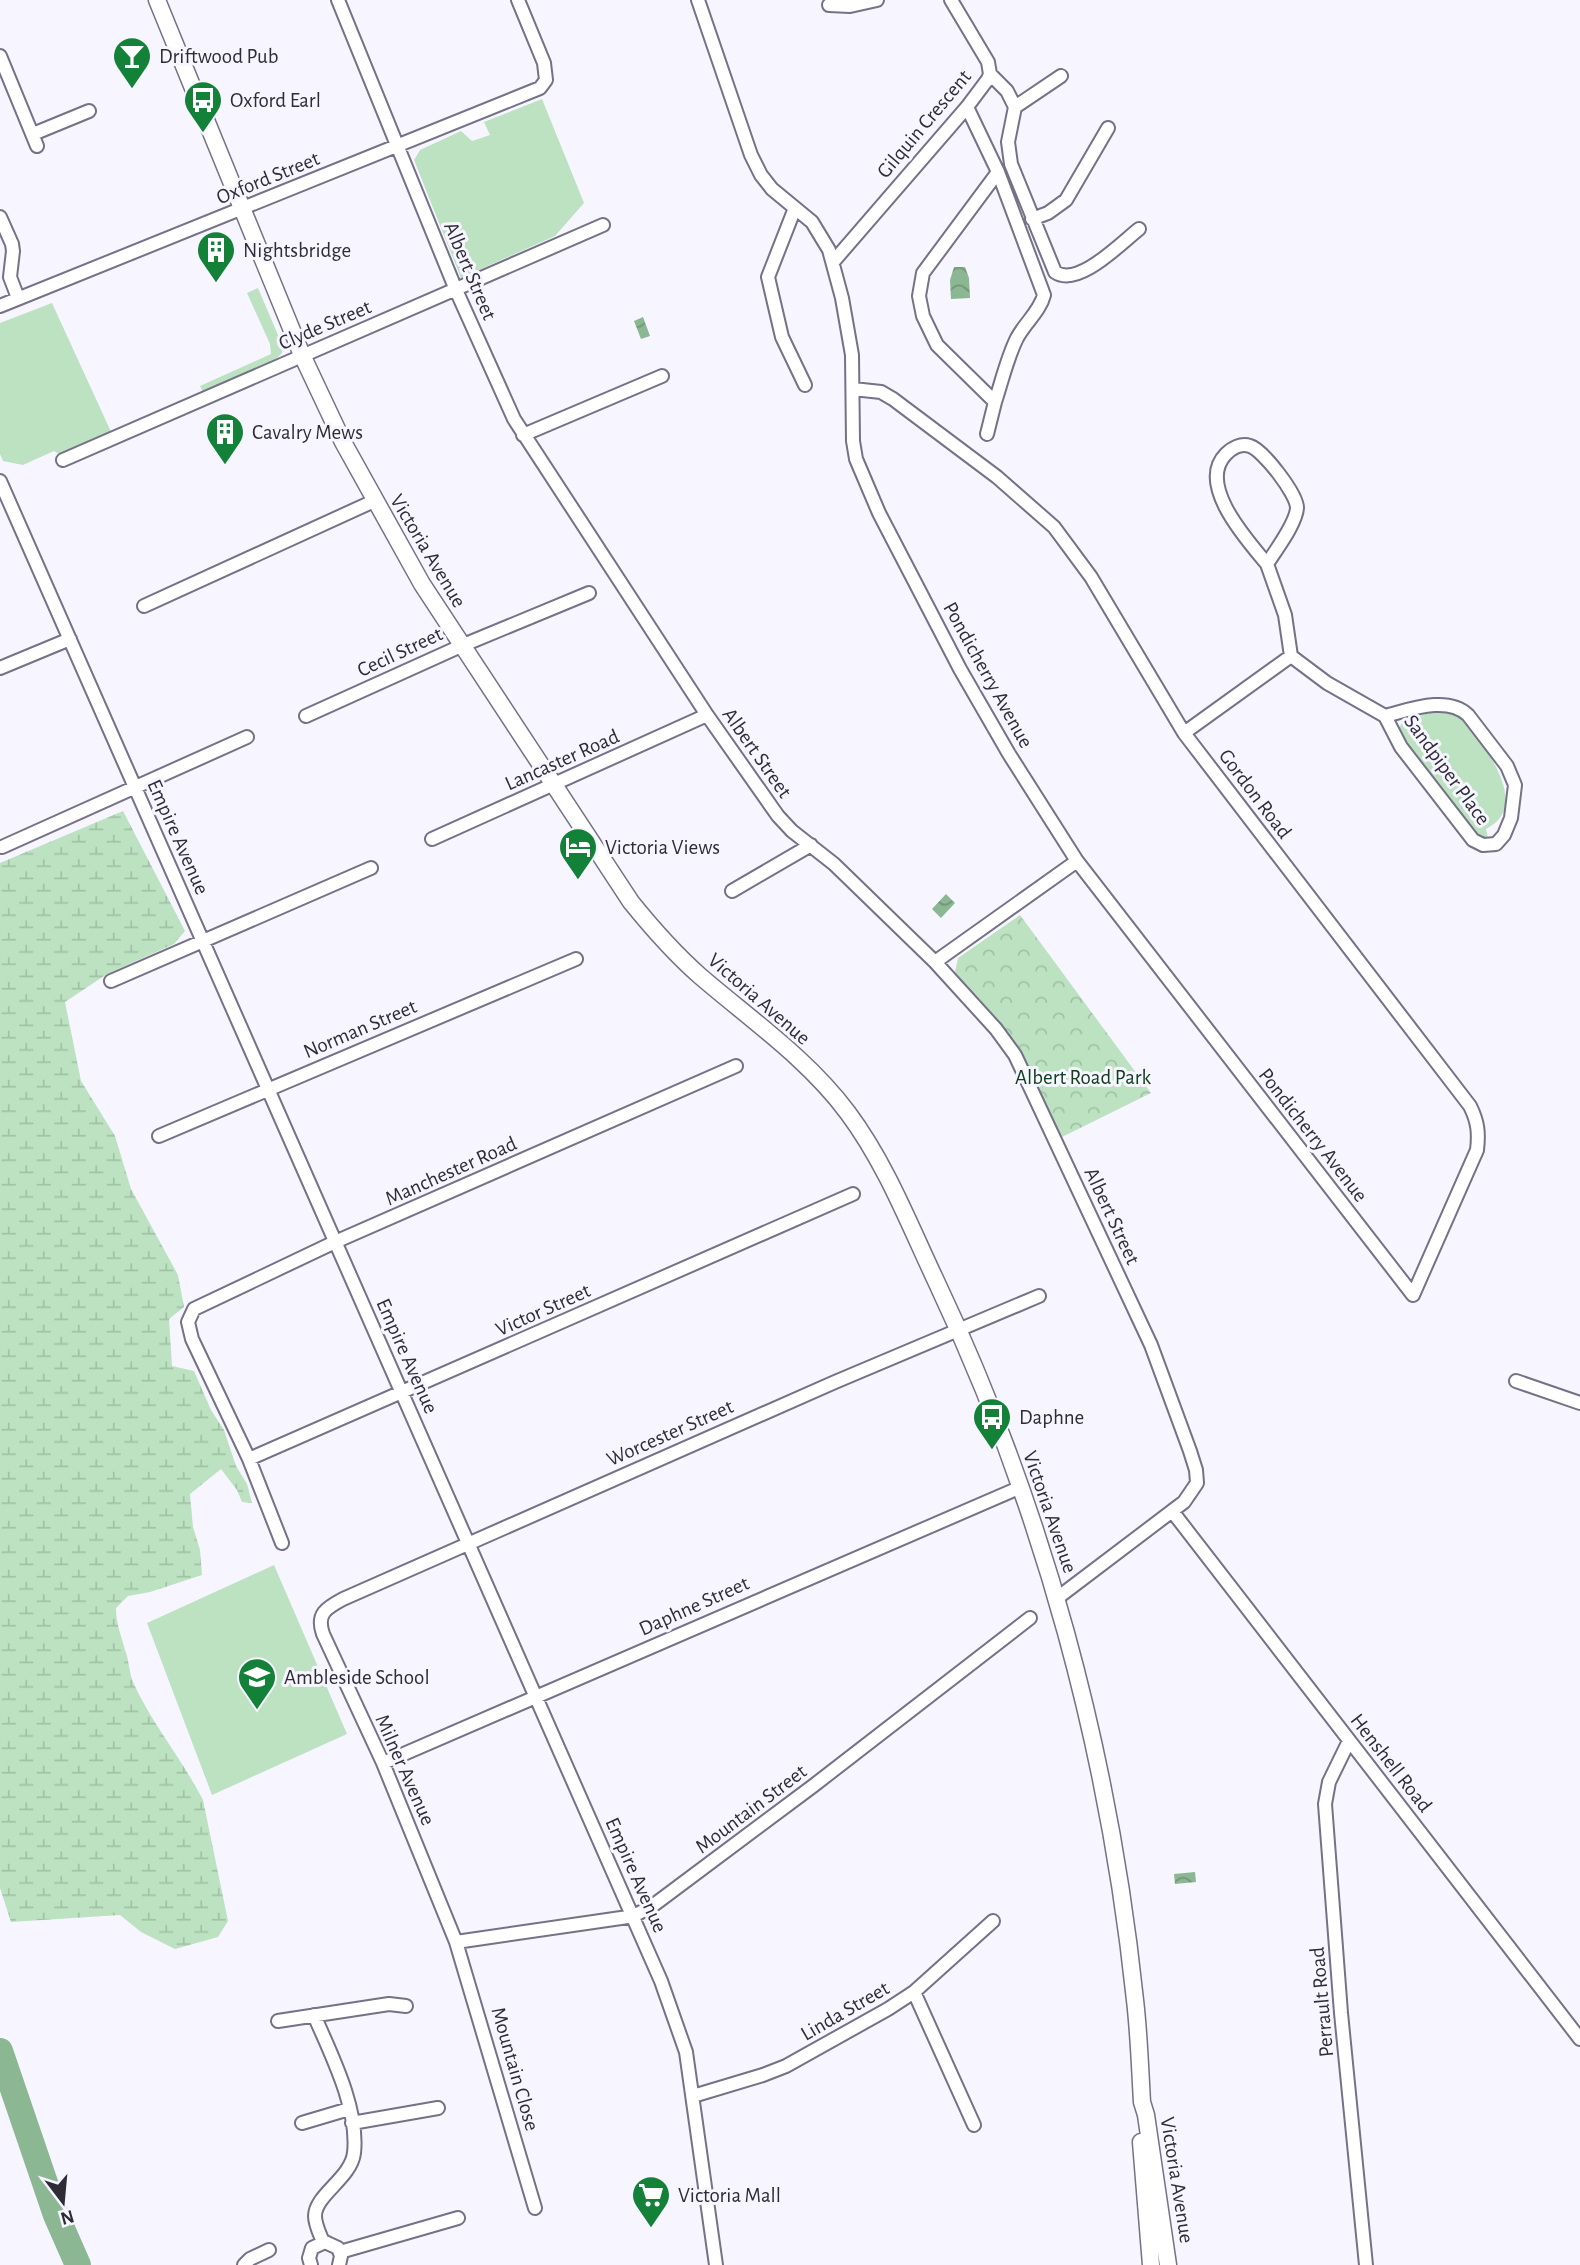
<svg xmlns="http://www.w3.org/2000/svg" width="1580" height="2265" font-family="'Alegreya Sans',sans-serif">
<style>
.grass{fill:#bce2c1}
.wetland{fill:url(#wetland-marsh)}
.park{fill:url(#park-crowns)}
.water{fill:url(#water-waves)}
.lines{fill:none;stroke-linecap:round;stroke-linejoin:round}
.river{stroke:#8bb792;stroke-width:26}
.minor-casing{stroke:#757186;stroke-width:16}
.tertiary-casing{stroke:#757186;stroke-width:19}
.minor{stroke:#fff;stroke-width:12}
.tertiary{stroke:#fff;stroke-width:16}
.labels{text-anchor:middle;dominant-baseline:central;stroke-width:6;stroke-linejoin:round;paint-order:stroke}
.poi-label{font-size:21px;fill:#2e2c35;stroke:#f7f5ff;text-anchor:start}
.street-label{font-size:21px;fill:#2e2c35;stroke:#f7f5ff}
.park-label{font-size:21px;fill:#10411d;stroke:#f7f5ff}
</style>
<defs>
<pattern id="wetland-marsh" width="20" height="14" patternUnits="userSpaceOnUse" patternTransform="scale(1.75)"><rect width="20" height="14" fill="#bce2c1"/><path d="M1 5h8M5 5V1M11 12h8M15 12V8" fill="none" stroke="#a2c2a6"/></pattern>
<pattern id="park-crowns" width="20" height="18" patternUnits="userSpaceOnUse" patternTransform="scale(1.75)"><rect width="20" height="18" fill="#bce2c1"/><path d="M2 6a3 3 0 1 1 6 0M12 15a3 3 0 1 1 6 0" fill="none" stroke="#a2c2a6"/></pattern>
<pattern id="water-waves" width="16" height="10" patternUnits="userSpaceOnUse" patternTransform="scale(1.75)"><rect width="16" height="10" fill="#8bb792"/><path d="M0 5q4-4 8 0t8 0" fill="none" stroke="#729578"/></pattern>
</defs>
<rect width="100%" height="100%" fill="#f7f5ff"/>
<path class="grass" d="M 542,99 L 584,203 L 555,236 L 461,278 L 414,160 L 420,150 L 461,131 L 472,141 L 490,135 L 484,122 Z
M 258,288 L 281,342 L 282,353 L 274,361 L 203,392 L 200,386 L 271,354 L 270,344 L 247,293 Z
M 52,303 L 112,434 L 59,454 L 54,451 L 23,465 L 3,461 L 0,454 L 0,323 Z
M 1440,709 L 1458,712 C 1479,739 1535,805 1486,829 L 1488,838 L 1476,835 L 1402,741 L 1398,731 L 1402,722 Z
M 274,1565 L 347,1734 L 212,1795 L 147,1623 Z"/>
<path class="wetland" d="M 123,811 L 185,931 L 174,944 L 107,974 L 65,1002 L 81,1081 L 115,1136 L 131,1189 L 178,1275 L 184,1307 L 169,1319 L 172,1366 L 194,1371 L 211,1410 L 224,1430 L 236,1466 L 247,1484 L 252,1503 L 242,1502 L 237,1490 L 221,1469 L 190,1494 L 193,1527 L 200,1550 L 202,1575 L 150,1592 L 128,1596 L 116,1608 C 116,1624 121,1635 125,1650 C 129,1660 129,1672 133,1682 C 152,1724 182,1759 203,1800 L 228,1921 L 218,1937 L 175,1949 L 141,1932 L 120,1915 L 11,1922 L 0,1888 L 0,863 Z"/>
<path class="park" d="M 1020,915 L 1151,1093 L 1062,1137 L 1013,1039 L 965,987 L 955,972 L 958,958 Z"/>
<path class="water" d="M 954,267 L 965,267 L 969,278 L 970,298 L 951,299 L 950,280 Z
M 643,317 L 650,336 L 641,339 L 634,321 Z
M 946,894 L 955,903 L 941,918 L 932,909 Z
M 1195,1872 L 1196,1882 L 1175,1884 L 1174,1874 Z"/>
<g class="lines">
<path class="river" d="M 0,2051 L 56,2215 L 78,2265"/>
<defs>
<path id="minor" d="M 338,0 L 456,290 L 514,419 L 707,715 L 778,816 L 792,831 L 834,864 L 935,962 L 996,1029 L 1015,1055 L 1151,1345 L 1190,1451 L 1196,1470 L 1197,1483 L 1184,1502 L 1056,1599
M 698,0 L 751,155 L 761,175 L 772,189 L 812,222 L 829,250 L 842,298 L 852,355 L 853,441 L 856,459 L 879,513 L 960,669 L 1009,754 L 1077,861 L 1413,1295 L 1477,1150 C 1479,1133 1478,1122 1470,1106 L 1184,733 L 1091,577 L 1054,527 L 997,477 L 893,399 L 881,392 L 853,389
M 829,5 L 850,6 L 877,0
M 0,56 L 37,146
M 990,74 L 1007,91 L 1015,107 L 1008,142 L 1011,164 L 1055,272 C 1078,288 1121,243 1139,229
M 967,107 L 998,172 L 923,273 L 919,296 L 923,316 L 937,345 L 995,402 L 987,434
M 1015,107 L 1061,76
M 33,134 L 89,111
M 795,208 L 768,277 L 782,337 L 805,385
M 0,217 L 12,244 L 13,251 L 10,277 L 18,298
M 1032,219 L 1048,213 L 1066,200 L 1108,128
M 833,262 L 967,107 L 988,79 L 990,74 L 988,62 L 951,0
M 0,306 L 540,88 L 546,80 L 544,63 L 518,0
M 995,402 C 1002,381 1007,358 1017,338 C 1025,323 1040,311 1044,295 L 998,172
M 523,435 L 662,376
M 63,460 L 603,225
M 0,481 L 661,1981 L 686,2052 L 716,2265
M 1267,564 C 1247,540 1196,484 1226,454 C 1232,448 1241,443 1250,446 C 1263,450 1297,494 1297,508 C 1296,524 1275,551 1267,564 L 1285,615 L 1291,656 L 1327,683 L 1385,716 L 1401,747 L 1473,840 L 1483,845 L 1496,844 L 1504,835 L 1511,818 L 1515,785 L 1507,766 L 1468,715 C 1447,695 1409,710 1385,716
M 144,606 L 374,501
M 0,668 L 70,639
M 306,716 L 461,646 L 589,593
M 1184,733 L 1291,656
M 432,839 L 707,715
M 2,847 L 247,737
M 732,891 L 811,845
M 935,962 L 1077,861
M 111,981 L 371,868
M 159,1136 L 576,959
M 1516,1381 L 1580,1403
M 249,1459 L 853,1194
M 1172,1511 L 1580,2039
M 282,1543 L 249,1459 L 192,1339 L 188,1322 L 194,1309 L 335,1242 L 736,1066
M 1349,1741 L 1329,1782 L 1325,1804 L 1341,2013 L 1366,2265
M 383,1763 L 1021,1487
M 456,1942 L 621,1918 L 633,1916 L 651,1907 L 813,1786 L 1030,1618
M 914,1992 L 974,2125
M 314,2015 C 331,2054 359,2109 354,2153 C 351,2178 315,2195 315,2216 C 315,2225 320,2234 323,2242
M 278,2021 L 389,2004 L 406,2006
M 693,2096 L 763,2075 L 786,2066 L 888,2009 L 914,1992 L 993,1921
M 302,2123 L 349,2109
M 352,2123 L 438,2108
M 535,2208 L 456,1942 L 383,1763 L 323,1634 C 316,1614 326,1608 343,1599 L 835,1382 L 1039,1296
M 340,2252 L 458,2218
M 244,2265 L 250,2259 L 269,2250
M 311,2265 L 309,2258 L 312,2248 L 325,2242 L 338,2248 L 341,2256 L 339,2265"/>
<path id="tertiary" d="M 157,0 L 302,355 L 343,442 L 422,584 L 631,902 C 652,928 674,953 700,976 C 750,1019 808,1059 848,1113 C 886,1164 909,1224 936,1281 C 1043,1507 1109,1752 1135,2000 C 1139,2034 1140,2068 1142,2102 L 1146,2115 L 1168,2265
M 1141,2142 L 1151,2265"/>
</defs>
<use href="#minor" class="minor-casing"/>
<use href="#tertiary" class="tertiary-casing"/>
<use href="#minor" class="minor"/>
<use href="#tertiary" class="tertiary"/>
</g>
<defs>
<symbol id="bar-pin" viewBox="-11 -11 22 30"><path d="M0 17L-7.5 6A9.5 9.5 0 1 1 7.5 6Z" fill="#138238" stroke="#f7f5ff"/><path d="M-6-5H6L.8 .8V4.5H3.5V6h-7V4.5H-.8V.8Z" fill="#fff"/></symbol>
<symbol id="bus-pin" viewBox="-11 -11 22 30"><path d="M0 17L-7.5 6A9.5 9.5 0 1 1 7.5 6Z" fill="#138238" stroke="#f7f5ff"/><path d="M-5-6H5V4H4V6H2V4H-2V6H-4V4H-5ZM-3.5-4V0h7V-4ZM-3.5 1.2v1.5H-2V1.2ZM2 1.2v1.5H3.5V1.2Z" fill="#fff"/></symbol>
<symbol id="building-pin" viewBox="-11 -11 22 30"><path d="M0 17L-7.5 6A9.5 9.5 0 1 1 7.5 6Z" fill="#138238" stroke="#f7f5ff"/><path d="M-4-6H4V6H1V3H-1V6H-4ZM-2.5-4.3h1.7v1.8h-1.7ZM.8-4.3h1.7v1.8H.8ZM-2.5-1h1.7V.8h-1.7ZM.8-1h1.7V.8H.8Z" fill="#fff"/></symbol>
<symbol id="hotel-pin" viewBox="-11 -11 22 30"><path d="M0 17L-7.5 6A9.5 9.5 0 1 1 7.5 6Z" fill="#138238" stroke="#f7f5ff"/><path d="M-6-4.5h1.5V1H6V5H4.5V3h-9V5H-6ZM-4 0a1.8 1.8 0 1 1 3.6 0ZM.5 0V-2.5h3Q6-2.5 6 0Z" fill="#fff"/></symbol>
<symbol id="school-pin" viewBox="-11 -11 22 30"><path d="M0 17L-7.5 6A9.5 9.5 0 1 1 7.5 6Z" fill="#138238" stroke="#f7f5ff"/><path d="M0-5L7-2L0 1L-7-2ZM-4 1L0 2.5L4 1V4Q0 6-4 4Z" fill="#fff"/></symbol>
<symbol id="supermarket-pin" viewBox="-11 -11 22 30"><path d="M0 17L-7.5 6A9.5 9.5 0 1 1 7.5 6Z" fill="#138238" stroke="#f7f5ff"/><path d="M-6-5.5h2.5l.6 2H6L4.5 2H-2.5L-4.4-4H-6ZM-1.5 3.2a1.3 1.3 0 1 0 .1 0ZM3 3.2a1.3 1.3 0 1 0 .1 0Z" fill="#fff"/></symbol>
</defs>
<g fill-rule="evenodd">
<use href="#bar-pin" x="110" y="34" width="44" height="60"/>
<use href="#bus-pin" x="181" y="78" width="44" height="60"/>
<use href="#building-pin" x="194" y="228" width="44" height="60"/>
<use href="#building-pin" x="203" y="410" width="44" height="60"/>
<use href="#hotel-pin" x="556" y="825" width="44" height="60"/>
<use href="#bus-pin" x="970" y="1395" width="44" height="60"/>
<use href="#school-pin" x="235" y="1655" width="44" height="60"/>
<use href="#supermarket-pin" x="629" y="2173" width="44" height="60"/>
</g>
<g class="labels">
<g class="poi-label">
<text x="159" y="56">Driftwood Pub</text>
<text x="230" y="100">Oxford Earl</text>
<text x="243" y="250">Nightsbridge</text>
<text x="252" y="432">Cavalry Mews</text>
<text x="605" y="847">Victoria Views</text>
<text x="1019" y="1417">Daphne</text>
<text x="284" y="1677">Ambleside School</text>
<text x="678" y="2195">Victoria Mall</text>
</g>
<g class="street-label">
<text transform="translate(924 124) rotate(-50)">Gilquin Crescent</text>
<text transform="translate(268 178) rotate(-22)">Oxford Street</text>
<text transform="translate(470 271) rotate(67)">Albert Street</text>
<text transform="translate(325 325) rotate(-23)">Clyde Street</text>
<text transform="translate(428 551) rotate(59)">Victoria Avenue</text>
<text transform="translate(400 652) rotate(-25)">Cecil Street</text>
<text transform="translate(988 675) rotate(61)">Pondicherry Avenue</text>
<text transform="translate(757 753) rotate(55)">Albert Street</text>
<text transform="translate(562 760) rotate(-24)">Lancaster Road</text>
<text transform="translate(1447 770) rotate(54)">Sandpiper Place</text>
<text transform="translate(1255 794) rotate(53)">Gordon Road</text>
<text transform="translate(178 837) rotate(66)">Empire Avenue</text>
<text transform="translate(759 999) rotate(41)">Victoria Avenue</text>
<text transform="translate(360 1029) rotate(-23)">Norman Street</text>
<text transform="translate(1313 1135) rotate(52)">Pondicherry Avenue</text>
<text transform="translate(451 1171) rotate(-24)">Manchester Road</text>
<text transform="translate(1112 1216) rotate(65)">Albert Street</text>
<text transform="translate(543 1310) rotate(-24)">Victor Street</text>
<text transform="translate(407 1356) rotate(66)">Empire Avenue</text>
<text transform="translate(670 1433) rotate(-24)">Worcester Street</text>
<text transform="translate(1050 1512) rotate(71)">Victoria Avenue</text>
<text transform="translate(694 1606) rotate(-24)">Daphne Street</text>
<text transform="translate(1391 1763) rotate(52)">Henshell Road</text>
<text transform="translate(405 1770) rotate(66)">Milner Avenue</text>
<text transform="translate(751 1809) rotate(-37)">Mountain Street</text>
<text transform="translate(636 1875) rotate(66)">Empire Avenue</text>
<text transform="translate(1322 2002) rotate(-95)">Perrault Road</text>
<text transform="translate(845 2011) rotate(-30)">Linda Street</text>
<text transform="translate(515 2069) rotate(74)">Mountain Close</text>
<text transform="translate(1177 2180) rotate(81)">Victoria Avenue</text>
</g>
<g class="park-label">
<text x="1083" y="1077">Albert Road Park</text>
</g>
</g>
<g transform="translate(63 2202) rotate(164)" stroke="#f7f5ff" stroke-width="5" paint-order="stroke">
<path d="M0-5L12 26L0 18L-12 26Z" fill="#2e2c35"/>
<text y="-10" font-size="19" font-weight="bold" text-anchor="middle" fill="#2e2c35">N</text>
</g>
</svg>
